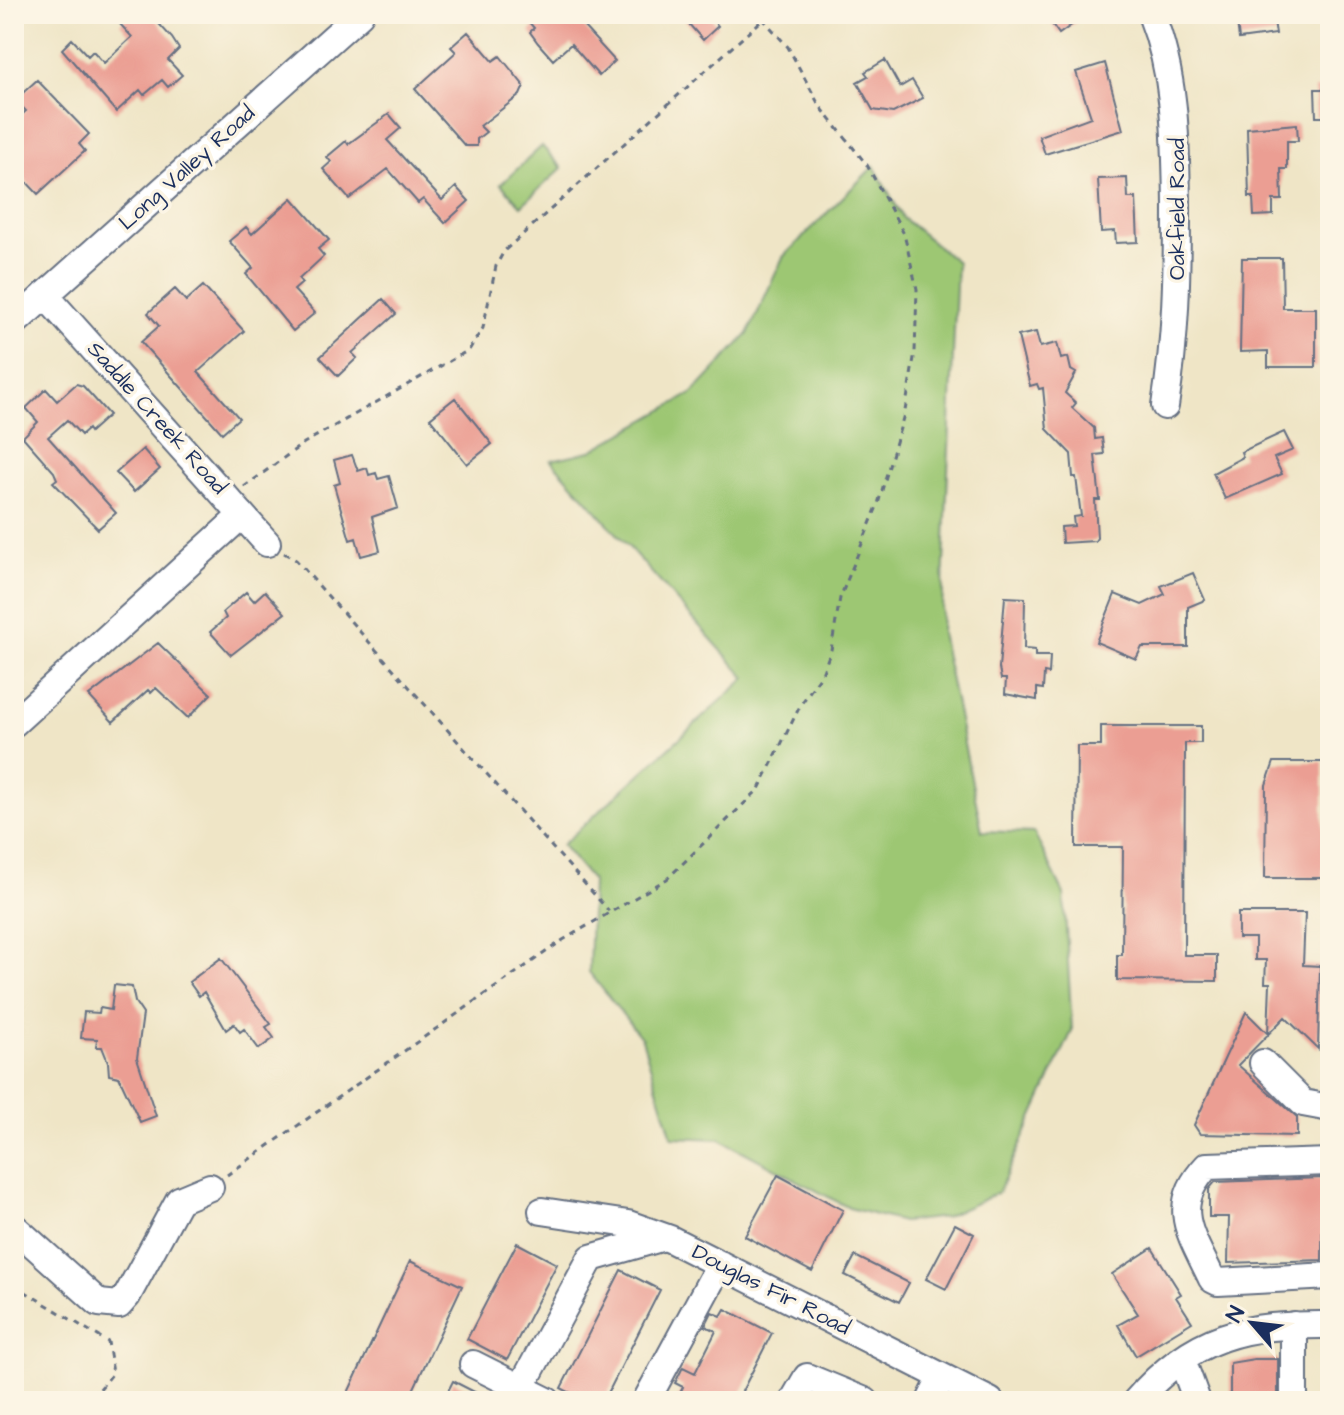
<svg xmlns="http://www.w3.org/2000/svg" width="1344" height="1415" font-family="'Architects Daughter',sans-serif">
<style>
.green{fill:#9dc773;stroke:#5c7b68;stroke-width:2}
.building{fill:#eb9e93}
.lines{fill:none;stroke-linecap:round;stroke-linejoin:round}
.minor-casing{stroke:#656f82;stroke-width:30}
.path{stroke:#656f82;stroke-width:3;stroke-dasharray:6 6;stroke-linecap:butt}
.minor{stroke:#fff;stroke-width:26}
.labels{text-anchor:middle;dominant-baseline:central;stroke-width:7;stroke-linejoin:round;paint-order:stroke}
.street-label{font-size:22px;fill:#1b2f5e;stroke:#fcf5e5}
</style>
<rect width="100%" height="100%" fill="#fcf5e5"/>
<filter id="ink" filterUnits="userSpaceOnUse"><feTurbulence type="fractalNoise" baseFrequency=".0125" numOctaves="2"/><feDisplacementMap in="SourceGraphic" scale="16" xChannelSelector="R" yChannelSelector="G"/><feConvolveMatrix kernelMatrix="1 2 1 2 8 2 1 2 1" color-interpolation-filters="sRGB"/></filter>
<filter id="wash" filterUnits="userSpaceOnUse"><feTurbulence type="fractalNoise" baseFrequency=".006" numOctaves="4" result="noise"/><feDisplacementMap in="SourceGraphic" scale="32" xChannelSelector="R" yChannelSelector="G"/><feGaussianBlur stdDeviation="1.8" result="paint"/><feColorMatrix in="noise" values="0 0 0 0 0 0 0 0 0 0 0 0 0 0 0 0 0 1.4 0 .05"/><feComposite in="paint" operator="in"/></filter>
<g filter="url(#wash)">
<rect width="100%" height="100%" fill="#efe5c6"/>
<path class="green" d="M 542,146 L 562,168 L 521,206 L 501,184 Z
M 874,166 L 903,218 L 957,262 L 941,633 L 982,831 L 1034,833 L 1064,894 L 1072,1031 L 998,1193 L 945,1217 L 903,1222 L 849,1208 L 720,1139 L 672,1137 L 642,1039 L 589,972 L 592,881 L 562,845 L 746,678 L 551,460 L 591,451 L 693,393 L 748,334 L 783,257 Z"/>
<g id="blocks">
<path class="building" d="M 130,14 L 150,14 L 172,38 L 179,49 L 168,60 L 182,75 L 168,87 L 162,80 L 144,95 L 140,90 L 116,112 L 62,49 L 72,39 L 88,56 L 93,51 L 104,63 L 132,37 L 120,24 Z
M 522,14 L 598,14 L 584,27 L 615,61 L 599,76 L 571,44 L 553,60 L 538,43 L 530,32 L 534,28 Z
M 680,14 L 708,14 L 718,26 L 703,40 Z
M 1045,14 L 1087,14 L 1059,34 Z
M 1236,14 L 1273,14 L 1276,34 L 1239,39 Z
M 468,32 L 493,61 L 500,56 L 524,86 L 520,95 L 480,126 L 486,132 L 477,139 L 477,146 L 465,146 L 415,89 L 456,52 L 451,47 Z
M 885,60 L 900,87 L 912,80 L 923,98 L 893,113 L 873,110 L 857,82 L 868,76 L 865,72 Z
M 1105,63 L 1123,130 L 1045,154 L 1039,136 L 1091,117 L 1076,72 Z
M 37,80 L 89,134 L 79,144 L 85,151 L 38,194 L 21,176 L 14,181 L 14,122 L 26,111 L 15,100 Z
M 1315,89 L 1330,89 L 1330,117 L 1316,117 Z
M 389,114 L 401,128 L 387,140 L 442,200 L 456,187 L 469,201 L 445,223 L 423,199 L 418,203 L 388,169 L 349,199 L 323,169 L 331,162 L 327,157 L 346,141 L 348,144 Z
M 1297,124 L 1298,141 L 1287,141 L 1287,169 L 1281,169 L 1282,200 L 1273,200 L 1273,215 L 1254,216 L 1253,197 L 1249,197 L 1247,128 Z
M 1127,178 L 1128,198 L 1136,198 L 1138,242 L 1116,243 L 1115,231 L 1101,232 L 1098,179 Z
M 292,198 L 329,240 L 318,249 L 324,256 L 299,279 L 302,283 L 294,290 L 315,313 L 293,331 L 246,274 L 253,268 L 229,241 L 246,227 L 252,234 Z
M 1242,258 L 1282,258 L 1283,308 L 1316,308 L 1316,367 L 1268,367 L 1268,351 L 1240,352 Z
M 203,286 L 244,331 L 198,372 L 239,418 L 222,433 L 141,342 L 159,326 L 148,313 L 175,289 L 186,301 Z
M 383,299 L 396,314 L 352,353 L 357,358 L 338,376 L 320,357 Z
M 1036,332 L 1040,347 L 1057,343 L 1061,359 L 1068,357 L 1071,370 L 1076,373 L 1065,393 L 1076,403 L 1072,408 L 1094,428 L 1095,439 L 1102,438 L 1104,454 L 1095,455 L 1100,500 L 1095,500 L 1097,538 L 1095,541 L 1062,543 L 1061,527 L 1074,526 L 1073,517 L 1081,516 L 1076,477 L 1073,477 L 1071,454 L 1047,429 L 1043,388 L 1039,389 L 1037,384 L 1030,386 L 1018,336 Z
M 76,384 L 83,386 L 109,415 L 90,432 L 88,429 L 81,435 L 67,420 L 48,437 L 116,513 L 98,529 L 53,482 L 57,479 L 54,472 L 23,437 L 38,422 L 26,408 L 46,389 L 57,401 Z
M 455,398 L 492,444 L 467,464 L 430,418 Z
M 1284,432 L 1293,450 L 1274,458 L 1282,474 L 1225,499 L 1213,473 L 1243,457 L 1241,452 Z
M 143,449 L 160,469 L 134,492 L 116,473 Z
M 352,455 L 358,471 L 367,468 L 369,475 L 376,473 L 378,479 L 389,476 L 398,508 L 372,517 L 380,551 L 361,556 L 356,538 L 350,540 L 334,485 L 340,483 L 334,460 Z
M 1193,573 L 1205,600 L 1188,607 L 1188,647 L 1142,647 L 1136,659 L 1096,642 L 1115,594 L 1142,605 L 1165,594 L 1161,586 Z
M 265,591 L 285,613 L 231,655 L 210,632 L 226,618 L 223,612 L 246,592 L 254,601 Z
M 1005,597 L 1025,598 L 1024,649 L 1035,650 L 1035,656 L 1050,656 L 1049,674 L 1044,673 L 1043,689 L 1037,688 L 1037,700 L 1005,694 L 1006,679 L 1001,679 L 999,668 Z
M 158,643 L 211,694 L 188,718 L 156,688 L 151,693 L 148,690 L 113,722 L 89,696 Z
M 1101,726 L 1201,726 L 1201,743 L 1185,743 L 1184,955 L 1217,955 L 1217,981 L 1117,980 L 1117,955 L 1122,955 L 1123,847 L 1076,847 L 1077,746 L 1101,746 Z
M 1274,762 L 1323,762 L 1323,878 L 1265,878 L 1266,785 Z
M 1238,913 L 1305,913 L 1303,965 L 1320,966 L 1318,1049 L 1285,1017 L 1238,1065 L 1297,1117 L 1297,1136 L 1200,1134 L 1194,1125 L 1246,1012 L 1268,1034 L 1270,983 L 1265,983 L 1266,960 L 1255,960 L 1255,938 L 1238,938 Z
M 221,958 L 271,1024 L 266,1027 L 274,1038 L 259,1049 L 244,1029 L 240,1032 L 234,1024 L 226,1030 L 204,992 L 199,996 L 189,982 Z
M 114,985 L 132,987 L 135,1002 L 143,1014 L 137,1058 L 156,1116 L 140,1122 L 119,1077 L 109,1075 L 108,1062 L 102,1047 L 96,1047 L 97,1039 L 81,1038 L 84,1012 L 99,1013 L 100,1008 L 111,1010 Z
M 778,1175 L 843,1210 L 812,1272 L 745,1236 Z
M 1323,1178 L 1322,1260 L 1228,1263 L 1229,1217 L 1209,1217 L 1209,1189 L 1215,1182 Z
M 955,1224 L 974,1234 L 946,1289 L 926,1279 Z
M 517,1243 L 557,1264 L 507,1360 L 467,1339 Z
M 1152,1248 L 1181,1294 L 1176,1297 L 1192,1322 L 1136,1356 L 1118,1325 L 1138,1314 L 1112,1274 Z
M 855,1256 L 909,1283 L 899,1302 L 845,1275 Z
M 410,1261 L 462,1286 L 408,1401 L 355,1401 L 346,1397 Z
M 621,1270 L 660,1290 L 604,1401 L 586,1401 L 561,1388 Z
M 725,1309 L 772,1333 L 737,1401 L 676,1401 L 683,1387 L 675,1383 L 683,1367 L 695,1373 L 716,1331 L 705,1326 L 712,1312 L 721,1316 Z
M 1254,1359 L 1278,1359 L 1278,1401 L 1230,1401 L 1230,1363 Z
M 453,1381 L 492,1401 L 443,1401 Z"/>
</g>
</g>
<g filter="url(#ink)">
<use href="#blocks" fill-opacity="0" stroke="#656f82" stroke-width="2"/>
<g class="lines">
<defs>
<path id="minor" d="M 1151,14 C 1176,77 1176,139 1177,206 C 1177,276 1176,336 1165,406
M 45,295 L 267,543
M 14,323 L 360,14
M 14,723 L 242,515
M 1263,1063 L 1303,1103 L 1330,1108
M 1330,1162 L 1207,1166 C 1168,1207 1192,1236 1212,1279 L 1218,1282 L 1330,1276
M 542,1211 L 628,1224 L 670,1239 L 990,1401
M 14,1227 L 99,1303 L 119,1305 L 127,1296 L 179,1200 L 210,1187
M 1182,1360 L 1197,1401
M 473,1364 L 521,1388
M 547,1401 L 521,1388 L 591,1258 L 664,1237
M 646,1401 L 720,1264
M 793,1401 L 807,1377 L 865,1401
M 930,1401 L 942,1377
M 1136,1401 C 1194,1334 1245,1324 1330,1325
M 1294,1401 L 1294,1325"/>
</defs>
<use href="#minor" class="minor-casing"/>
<path class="path" d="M 244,487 L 304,443 L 469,350 L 483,328 L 496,266 L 504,251 L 769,14
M 284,553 L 296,560 L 609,911
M 227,1175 L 563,940 L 667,879 L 759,789 L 801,704 L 822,674 L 831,650 L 840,598 L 878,504 L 905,411 L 915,352 L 917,289 L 904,234 L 867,165 L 819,105 L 788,47 L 763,19
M 14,1285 L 108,1342 L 113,1373 L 90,1401"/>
<use href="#minor" class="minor"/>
</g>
</g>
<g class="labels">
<g class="street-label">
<text transform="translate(187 168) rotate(-42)">Long Valley Road</text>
<text transform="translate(1177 209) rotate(-90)">Oakfield Road</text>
<text transform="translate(157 418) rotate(48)">Saddle Creek Road</text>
<text transform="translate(771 1290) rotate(27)">Douglas Fir Road</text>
</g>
</g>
<rect width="1344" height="1415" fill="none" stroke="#fcf5e5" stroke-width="48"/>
<g transform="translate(1252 1323) rotate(298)" stroke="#fcf5e5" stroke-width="6" paint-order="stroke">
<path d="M0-6L14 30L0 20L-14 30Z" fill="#1b2f5e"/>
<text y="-12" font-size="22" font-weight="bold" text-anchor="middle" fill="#1b2f5e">N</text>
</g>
</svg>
